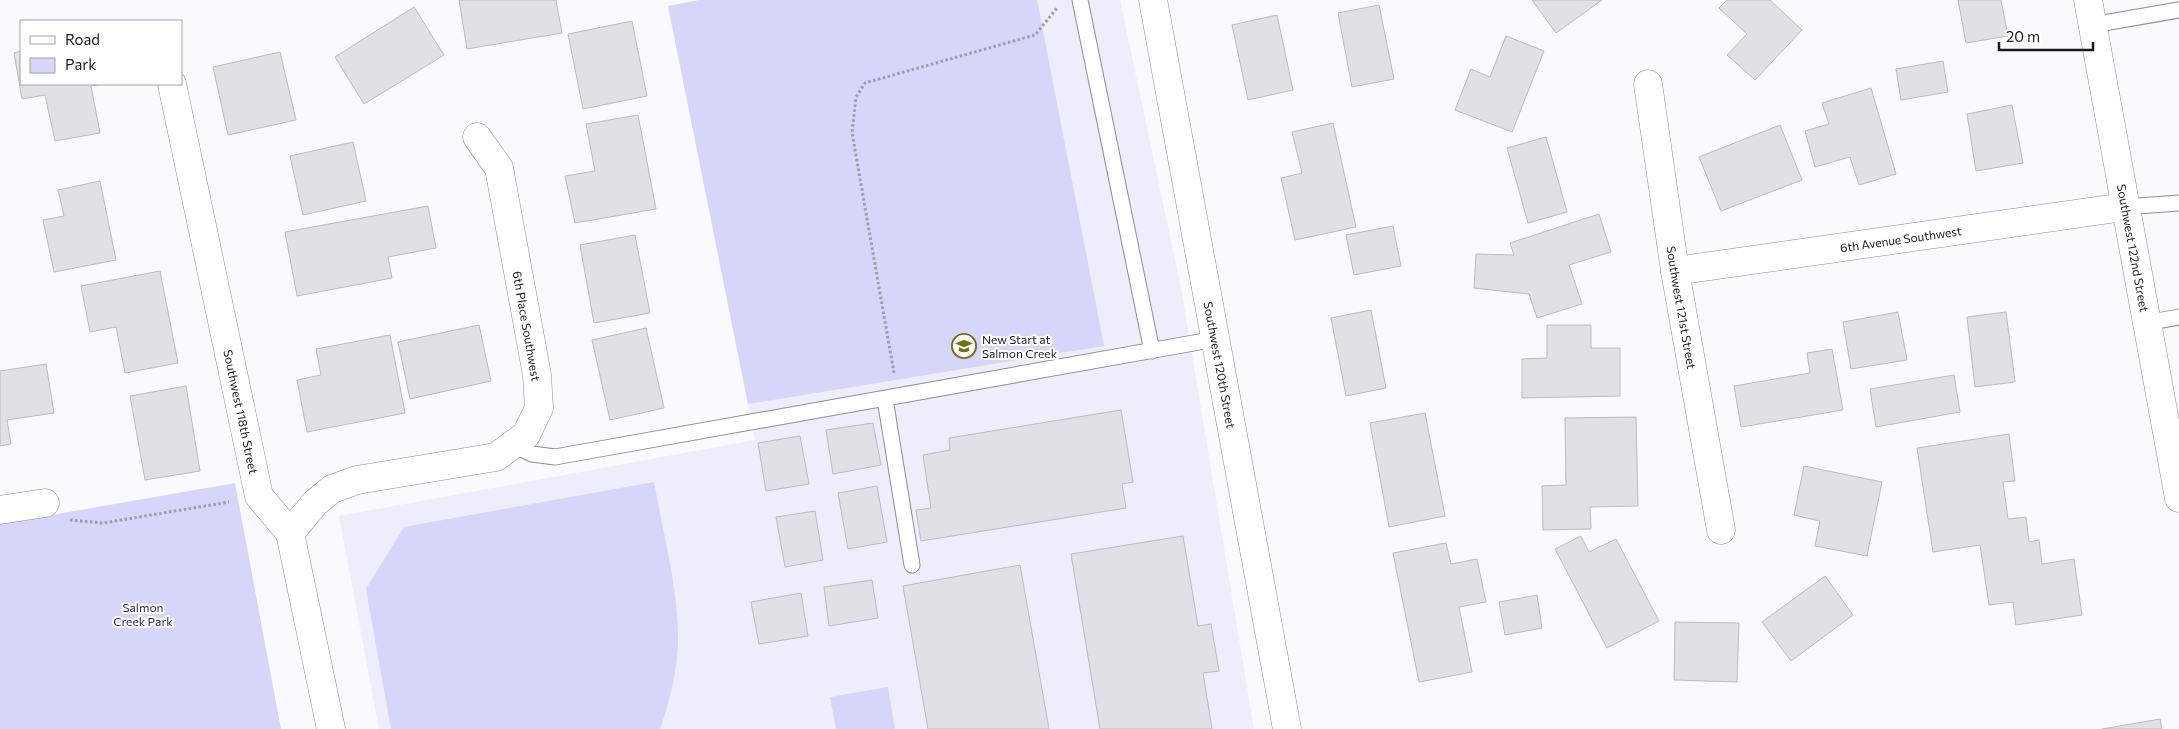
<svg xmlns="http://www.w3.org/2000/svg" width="2179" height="729" font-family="Commissioner,sans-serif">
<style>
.built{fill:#ededfc}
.green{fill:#d6d5fa}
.building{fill:#e0e0e7;stroke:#babac1}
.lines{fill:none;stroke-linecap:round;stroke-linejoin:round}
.service-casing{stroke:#8d8d93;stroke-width:17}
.minor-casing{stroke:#8d8d93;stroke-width:29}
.tertiary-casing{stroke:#8d8d93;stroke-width:29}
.path{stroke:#9d9da1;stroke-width:3;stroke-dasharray:2.5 2.5;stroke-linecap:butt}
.service{stroke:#fff;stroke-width:15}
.minor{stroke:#fff;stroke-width:28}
.tertiary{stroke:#fff;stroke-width:28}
.labels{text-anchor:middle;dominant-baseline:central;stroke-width:4;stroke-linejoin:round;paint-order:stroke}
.street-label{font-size:12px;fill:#19191c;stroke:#fff}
.poi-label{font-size:12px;fill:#19191c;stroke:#fff;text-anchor:start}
.park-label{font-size:12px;fill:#281c5b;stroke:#fff}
</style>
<rect width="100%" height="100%" fill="#fafafe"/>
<path class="built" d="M 699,0 L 1120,0 L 1181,288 L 1254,729 L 379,729 L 339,516 L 755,440 L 668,6 Z"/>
<path class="green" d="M 699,0 L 1037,0 L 1104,346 L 748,404 L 668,6 Z
M 654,482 C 663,533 679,592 678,642 C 677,672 670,701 660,729 L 391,729 L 366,589 L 404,527 Z
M 235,483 L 281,729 L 0,729 L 0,524 Z
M 888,687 L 895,729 L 836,729 L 830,697 Z"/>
<path class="building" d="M 459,0 L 556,0 L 562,33 L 467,49 Z
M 1532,0 L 1602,0 L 1556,33 Z
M 1727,0 L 1770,0 L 1802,30 L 1755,80 L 1727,55 L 1747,34 L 1719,8 Z
M 1958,0 L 2001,0 L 2008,36 L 1966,43 Z
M 1379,5 L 1394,79 L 1352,87 L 1338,13 Z
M 414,7 L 444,55 L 364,104 L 335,57 Z
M 1277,15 L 1293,90 L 1248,100 L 1232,25 Z
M 632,21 L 647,96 L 583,109 L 568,34 Z
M 1506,36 L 1544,51 L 1512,132 L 1455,110 L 1471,69 L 1490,77 Z
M 21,51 L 21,84 L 102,84 L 91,86 L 100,133 L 55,141 L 45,95 L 22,99 L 14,53 Z
M 280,52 L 296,120 L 228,135 L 213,67 Z
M 1943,61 L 1948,92 L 1901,100 L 1896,69 Z
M 1871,88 L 1896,174 L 1859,185 L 1850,157 L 1815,167 L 1805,131 L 1829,124 L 1822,103 Z
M 2012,105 L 2023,163 L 1976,171 L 1967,114 Z
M 638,115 L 656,209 L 575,223 L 565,176 L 595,171 L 586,124 Z
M 1333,123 L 1356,227 L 1295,240 L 1281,178 L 1302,173 L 1292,132 Z
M 1780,125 L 1802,180 L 1721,211 L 1699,157 Z
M 1546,137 L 1567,212 L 1528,223 L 1507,148 Z
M 353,142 L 366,201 L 303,215 L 290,156 Z
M 100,181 L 116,260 L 54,272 L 43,220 L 64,216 L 58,190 Z
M 428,206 L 436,248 L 388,257 L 392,278 L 297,296 L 285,232 Z
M 1599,214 L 1611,252 L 1569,265 L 1582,304 L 1537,318 L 1529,294 L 1474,288 L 1476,254 L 1514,255 L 1510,243 Z
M 1393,226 L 1401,266 L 1354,275 L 1346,235 Z
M 635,235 L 650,313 L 594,323 L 580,245 Z
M 160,271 L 178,363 L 125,373 L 116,327 L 90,332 L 81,286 Z
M 1371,310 L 1386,388 L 1346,396 L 1331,318 Z
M 1898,312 L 1907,360 L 1851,369 L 1843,322 Z
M 2006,312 L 2015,382 L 1975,387 L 1967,317 Z
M 479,325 L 491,381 L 410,399 L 398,342 Z
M 1547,325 L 1591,325 L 1591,348 L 1620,348 L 1620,396 L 1522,398 L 1522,359 L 1547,358 Z
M 646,328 L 664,408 L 610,420 L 592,340 Z
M 390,335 L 405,413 L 307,432 L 297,380 L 321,375 L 316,349 Z
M 1832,349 L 1843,410 L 1741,427 L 1734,386 L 1810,373 L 1807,353 Z
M 46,364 L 54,413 L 7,420 L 11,444 L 0,446 L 0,371 Z
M 1954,375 L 1960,412 L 1876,427 L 1870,389 Z
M 186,386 L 200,471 L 145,480 L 130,396 Z
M 1121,410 L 1133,482 L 1122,484 L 1126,508 L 921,541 L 916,510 L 931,508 L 923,455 L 950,450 L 949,438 Z
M 1425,413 L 1445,516 L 1389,527 L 1370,423 Z
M 1636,417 L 1638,506 L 1590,507 L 1591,529 L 1543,530 L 1542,486 L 1566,485 L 1565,418 Z
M 873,423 L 881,465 L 833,474 L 826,430 Z
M 2009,434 L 2015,481 L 2003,482 L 2008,519 L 2026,517 L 2029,542 L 2039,540 L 2042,564 L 2074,559 L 2082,615 L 2016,625 L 2013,602 L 1989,605 L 1980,545 L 1933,552 L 1917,448 Z
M 800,436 L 809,484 L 766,491 L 758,443 Z
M 1804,466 L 1882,482 L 1867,556 L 1815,546 L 1820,521 L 1794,515 Z
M 877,486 L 887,542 L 848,549 L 838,493 Z
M 815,511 L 823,560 L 785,567 L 776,517 Z
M 1183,536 L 1198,626 L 1211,624 L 1219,671 L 1203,673 L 1212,729 L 1100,729 L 1071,554 Z
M 1581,536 L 1589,552 L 1616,539 L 1659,621 L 1607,648 L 1555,549 Z
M 1446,543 L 1451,564 L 1477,559 L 1486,602 L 1459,607 L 1472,672 L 1419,682 L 1393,553 Z
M 1020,565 L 1049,729 L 928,729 L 903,586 Z
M 1825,576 L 1853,615 L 1791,661 L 1762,622 Z
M 872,580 L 878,618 L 829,626 L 824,587 Z
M 801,593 L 808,636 L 759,644 L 751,602 Z
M 1537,595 L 1542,628 L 1505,635 L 1499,602 Z
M 1675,622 L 1739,623 L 1737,682 L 1674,680 Z
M 2160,719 L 2162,729 L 2102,729 Z"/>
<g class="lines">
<defs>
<path id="service" d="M 1080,0 L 1152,351
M 2092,25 L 2179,10
M 2124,207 L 2179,203
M 2146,323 L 2179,317
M 885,399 L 912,565
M 513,445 L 532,454 L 555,457 L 1216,339"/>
<g id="minor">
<path id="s1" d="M 2088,0 L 2179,498"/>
<path id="s2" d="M 172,84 L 259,496 L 290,533 L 331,729"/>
<path id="s3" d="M 1648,84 L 1675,271 L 1721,530"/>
<path id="s4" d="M 1675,271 L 2124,207"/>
<path d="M 0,510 L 45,503"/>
<path d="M 290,533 L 315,503 L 332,489 L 357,480 L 496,457 L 526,435 L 539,408 L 537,375 L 499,168 L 477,137"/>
</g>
<g id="tertiary">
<path id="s5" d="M 1153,0 L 1287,729"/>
</g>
</defs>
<use href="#service" class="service-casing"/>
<use href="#minor" class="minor-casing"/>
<use href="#tertiary" class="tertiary-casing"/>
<path class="path" d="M 894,373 L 852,133 L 856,97 L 865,83 L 1035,35 L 1057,8
M 70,520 L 103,523 L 229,502"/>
<use href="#service" class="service"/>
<use href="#minor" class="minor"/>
<use href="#tertiary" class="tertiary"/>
</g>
<defs>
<symbol id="school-ring" viewBox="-11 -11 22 22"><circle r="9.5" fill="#fff" stroke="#757011" stroke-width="1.5"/><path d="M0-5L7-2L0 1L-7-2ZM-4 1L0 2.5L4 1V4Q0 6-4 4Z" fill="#757011"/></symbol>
</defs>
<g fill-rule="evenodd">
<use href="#school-ring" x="950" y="332" width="28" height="28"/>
</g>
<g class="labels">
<g class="street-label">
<text stroke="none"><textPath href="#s4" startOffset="228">6th Avenue Southwest</textPath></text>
<text stroke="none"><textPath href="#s1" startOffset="252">Southwest 122nd Street</textPath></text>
<text stroke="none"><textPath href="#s3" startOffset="226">Southwest 121st Street</textPath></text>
<text transform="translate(527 326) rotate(80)">6th Place Southwest</text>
<text stroke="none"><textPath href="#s5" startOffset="371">Southwest 120th Street</textPath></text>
<text stroke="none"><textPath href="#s2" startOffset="335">Southwest 118th Street</textPath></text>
</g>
<g class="poi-label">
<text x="982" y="339">New Start at<tspan x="982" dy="14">Salmon Creek</tspan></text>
</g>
<g class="park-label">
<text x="143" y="607">Salmon<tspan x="143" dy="14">Creek Park</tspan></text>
</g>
</g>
<rect x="20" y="20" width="162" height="65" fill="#ffffff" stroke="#a3a3a4"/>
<rect x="30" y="36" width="25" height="8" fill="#ffffff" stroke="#a3a3a4"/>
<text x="65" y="45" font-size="15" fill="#19191c">Road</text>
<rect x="30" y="58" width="25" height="15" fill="#d6d5fa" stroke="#a3a3a4"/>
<text x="65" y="70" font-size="15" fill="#19191c">Park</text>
<path d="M1999 42v8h94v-8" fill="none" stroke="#19191c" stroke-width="2.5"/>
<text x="2006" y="42" font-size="15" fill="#19191c" stroke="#ffffff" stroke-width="4" paint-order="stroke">20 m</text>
</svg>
